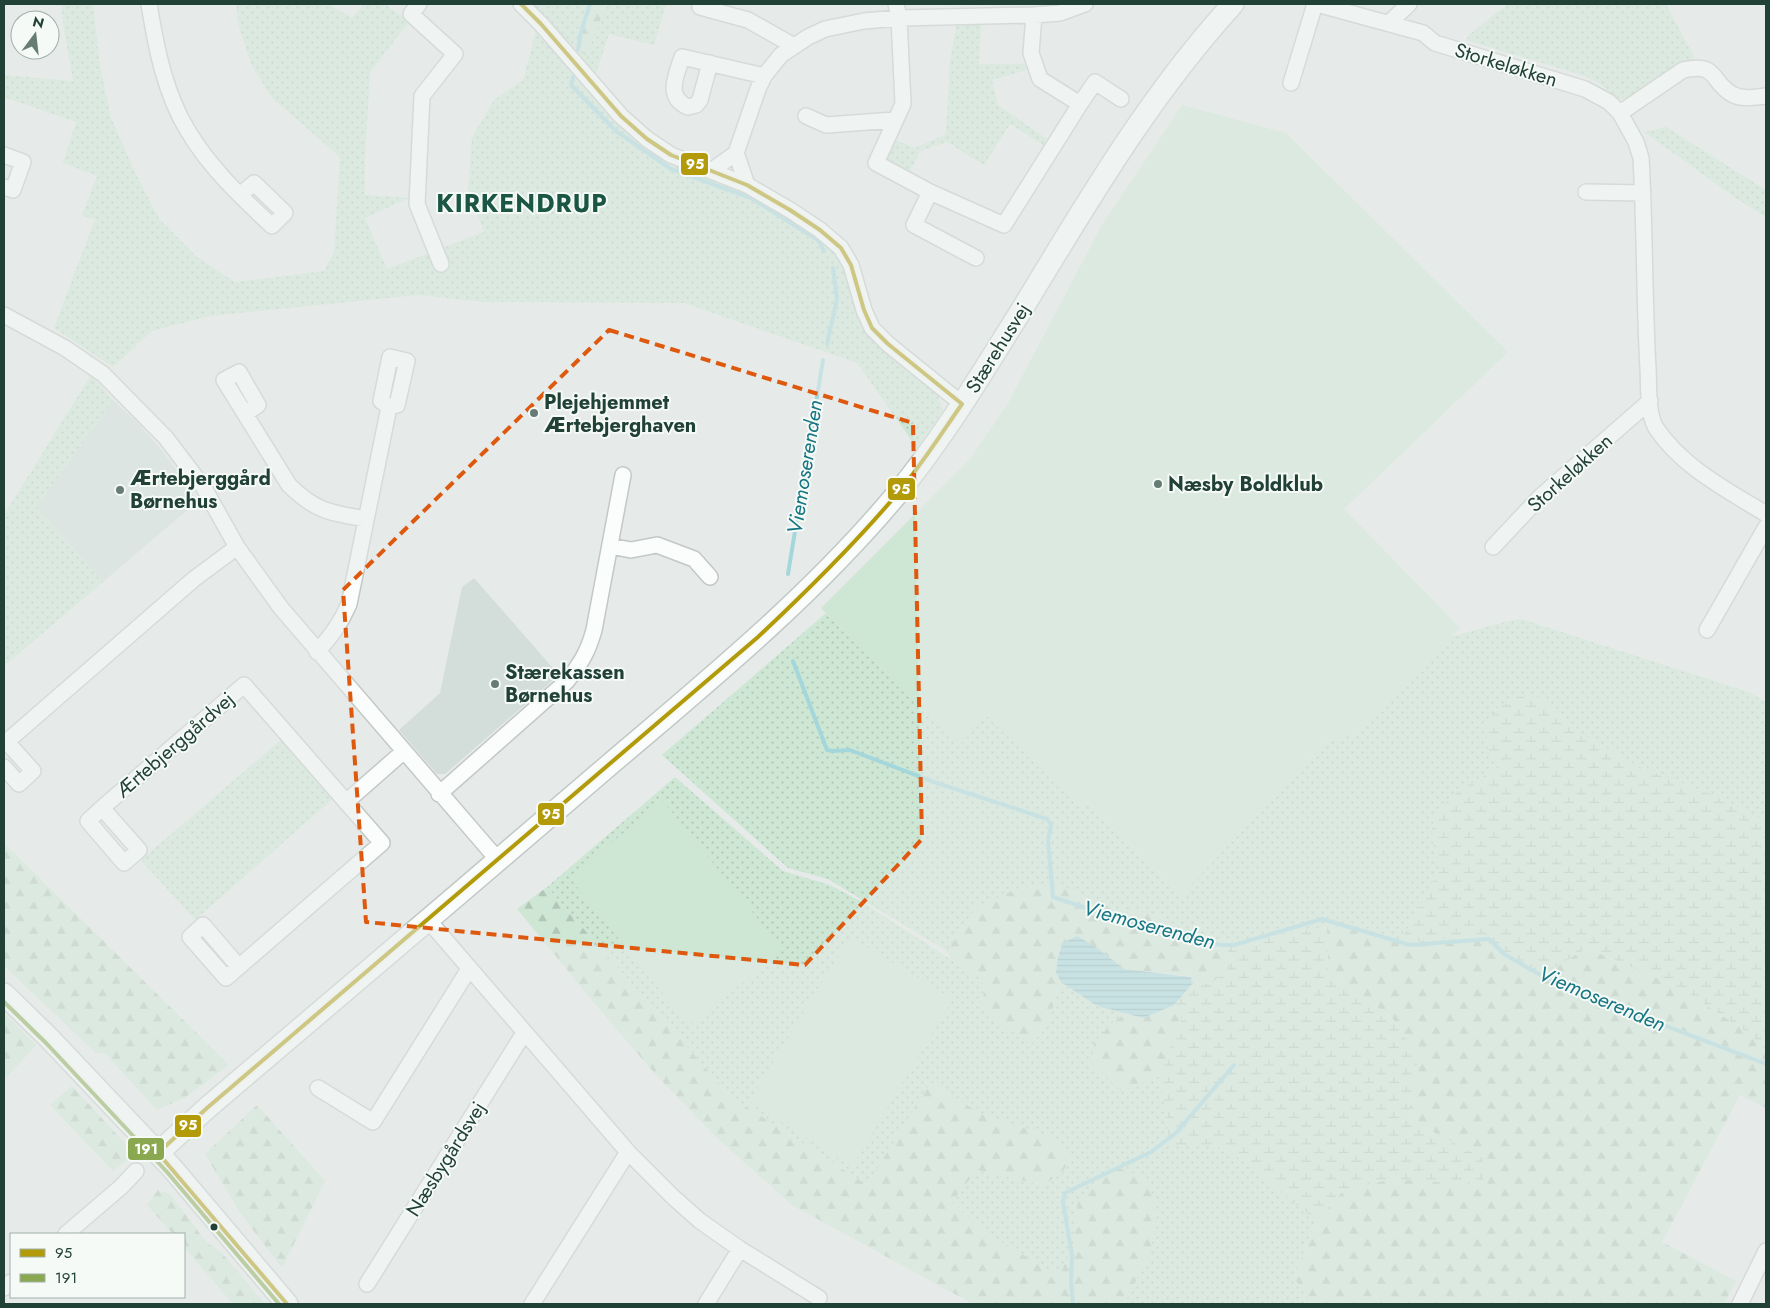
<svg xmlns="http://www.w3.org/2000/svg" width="1770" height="1308" font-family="Jost,sans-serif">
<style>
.built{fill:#d3ddd9}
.grass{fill:url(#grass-dots)}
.forest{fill:url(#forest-firs)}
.wetland{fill:url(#wetland-marsh)}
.garden{fill:#cee6d4}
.water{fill:url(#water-rules)}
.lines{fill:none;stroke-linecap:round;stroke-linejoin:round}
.stream{stroke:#a4d7dc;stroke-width:4}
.street-casing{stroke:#c3c8c6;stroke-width:18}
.secondary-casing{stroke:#c1c9c6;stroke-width:24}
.street{stroke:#fbfcfc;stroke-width:15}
.secondary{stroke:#fbfcfc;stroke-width:21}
.bus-1-casing{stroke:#f5faf7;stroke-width:8}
.bus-2-casing{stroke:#f5faf7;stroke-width:8}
.bus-1{stroke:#b29a08;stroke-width:4}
.bus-2{stroke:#8aa84f;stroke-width:4}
.marked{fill:none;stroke:#de580e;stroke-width:4;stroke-dasharray:10 6;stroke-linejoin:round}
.poi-dot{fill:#667c75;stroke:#f5faf7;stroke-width:2}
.bus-dot{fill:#214137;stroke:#f5faf7;stroke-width:2}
.labels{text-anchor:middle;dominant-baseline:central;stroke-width:4;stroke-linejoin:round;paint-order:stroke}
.street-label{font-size:20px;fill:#214137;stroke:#f5faf7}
.poi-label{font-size:20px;font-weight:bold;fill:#214137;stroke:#f5faf7;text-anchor:start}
.water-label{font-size:21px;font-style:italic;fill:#167682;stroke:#f5faf7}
.district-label{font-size:25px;font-weight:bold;letter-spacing:1px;fill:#1b5544;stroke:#f5faf7}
.line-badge{stroke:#f5faf7;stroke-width:2}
.badge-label{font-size:14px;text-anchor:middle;font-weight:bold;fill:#fff}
</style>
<defs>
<pattern id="grass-dots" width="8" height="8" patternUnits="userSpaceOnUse" patternTransform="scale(1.25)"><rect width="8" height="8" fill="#cee6d4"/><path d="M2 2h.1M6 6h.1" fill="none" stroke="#b1c6b7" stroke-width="1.8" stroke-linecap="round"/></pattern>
<pattern id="forest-firs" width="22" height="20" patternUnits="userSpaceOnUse" patternTransform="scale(1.25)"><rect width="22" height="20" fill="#cee6d4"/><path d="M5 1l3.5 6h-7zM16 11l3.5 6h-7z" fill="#b1c6b7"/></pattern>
<pattern id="wetland-marsh" width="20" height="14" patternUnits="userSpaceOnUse" patternTransform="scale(1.25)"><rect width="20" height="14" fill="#cee6d4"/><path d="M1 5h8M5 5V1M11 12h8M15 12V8" fill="none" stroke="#b1c6b7"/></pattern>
<pattern id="water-rules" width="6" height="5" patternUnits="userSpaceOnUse" patternTransform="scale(1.25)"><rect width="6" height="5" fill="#a4d7dc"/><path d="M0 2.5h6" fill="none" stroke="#85b0b3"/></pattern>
</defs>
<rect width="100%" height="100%" fill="#e6ebe9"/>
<path class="built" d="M 113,400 L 136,421 L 160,448 L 183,478 L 197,502 L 103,582 L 37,507 Z
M 474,578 L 559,675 L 445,774 L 437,774 L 399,730 L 440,693 L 462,587 Z"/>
<path class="grass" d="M 61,4 L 93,4 L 100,66 L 111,118 L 134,170 L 159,219 L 198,258 L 235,282 L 324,271 L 334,252 L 340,157 L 271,97 L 251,64 L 239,27 L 236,4 L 328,4 L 352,18 L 364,4 L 385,4 L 409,22 L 370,72 L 365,161 L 365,195 L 409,198 L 365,218 L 387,269 L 484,232 L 468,190 L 472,137 L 494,100 L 523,80 L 541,12 L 531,4 L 591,4 L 578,46 L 586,55 L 607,4 L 666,4 L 654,45 L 609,34 L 590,91 L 641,142 L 750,192 L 801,221 L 837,254 L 883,345 L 938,396 L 943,410 L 917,448 L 857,363 L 684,303 L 484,302 L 418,295 L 210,316 L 152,331 L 113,367 L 54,328 L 95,219 L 82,216 L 97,176 L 63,163 L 76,122 L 4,97 L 4,75 L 73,81 L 64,29 Z
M 1508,4 L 1666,4 L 1694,57 L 1693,61 L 1630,100 L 1619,99 L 1597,82 L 1585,76 L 1466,40 L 1470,34 Z
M 981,22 L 979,64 L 1025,64 L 1027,70 L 992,80 L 998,105 L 1047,139 L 1043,145 L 1010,124 L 984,165 L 947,142 L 920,151 L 910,172 L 887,161 L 885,153 L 893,139 L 915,148 L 946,134 L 950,61 L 957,23 Z
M 1666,127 L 1766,190 L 1766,217 L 1737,199 L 1644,132 Z
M 91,375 L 113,400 L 37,507 L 103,582 L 4,666 L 4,515 Z
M 826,613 L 960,744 L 987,716 L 1081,807 L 1086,802 L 1182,894 L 1325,742 L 1354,734 L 1450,637 L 1504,622 L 1521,619 L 1749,692 L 1766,702 L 1766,822 L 1716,796 L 1637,766 L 1583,735 L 1541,699 L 1487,745 L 1497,769 L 1446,801 L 1432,838 L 1440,869 L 1400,943 L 1343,927 L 1327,927 L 1227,943 L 1187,935 L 1162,915 L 1113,909 L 1055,883 L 976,908 L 947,951 L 828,879 L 788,868 L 662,755 Z
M 283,738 L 335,797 L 195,920 L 141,860 Z
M 675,777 L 783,871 L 830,885 L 860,901 L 980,978 L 986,989 L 1031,1043 L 1046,1028 L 1061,982 L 1094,1004 L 1125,1014 L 1113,1022 L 1121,1091 L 1160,1076 L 1171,1146 L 1209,1146 L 1233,1153 L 1316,1221 L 1294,1277 L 1312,1304 L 1124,1304 L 1150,1253 L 1079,1201 L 1074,1241 L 1061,1277 L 982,1231 L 952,1202 L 977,1170 L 1043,1185 L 1055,1139 L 1022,1127 L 987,1117 L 931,1083 L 867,1185 L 730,1096 L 547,887 Z"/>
<path class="forest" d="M 591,4 L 607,4 L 586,56 L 578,46 Z
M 4,843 L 229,1065 L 184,1098 L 157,1110 L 105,1053 L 96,1053 L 4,966 Z
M 1055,883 L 1113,909 L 1162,915 L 1187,935 L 1227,943 L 1230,967 L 1212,983 L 1192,984 L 1191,976 L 1124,969 L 1096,947 L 1056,973 L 1061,982 L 1046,1028 L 1032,1043 L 988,1017 L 981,1001 L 986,989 L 980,978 L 952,960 L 947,951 L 976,908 L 1016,889 Z
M 547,887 L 730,1096 L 867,1185 L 930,1083 L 987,1117 L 1022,1127 L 1055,1139 L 1071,1156 L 1062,1173 L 1043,1185 L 977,1170 L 952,1202 L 982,1231 L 1060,1276 L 1074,1241 L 1078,1201 L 1117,1167 L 1147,1179 L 1157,1215 L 1150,1253 L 1124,1304 L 973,1304 L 792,1205 L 715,1136 L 657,1076 L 601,1011 L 517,909 Z
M 1327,927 L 1343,927 L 1400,943 L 1474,936 L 1544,974 L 1586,948 L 1680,988 L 1753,1036 L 1766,1056 L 1766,1108 L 1740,1095 L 1662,1242 L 1736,1281 L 1724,1304 L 1312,1304 L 1294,1278 L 1316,1221 L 1343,1191 L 1391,1179 L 1483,1185 L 1483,1158 L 1408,1119 L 1418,1058 L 1393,1019 L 1361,995 L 1328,975 Z
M 1174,1005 L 1182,1019 L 1160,1076 L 1121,1091 L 1092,1064 L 1094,1043 L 1113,1022 L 1125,1014 L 1143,1018 Z
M 4,1013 L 36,1045 L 7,1077 L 4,1076 Z
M 72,1086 L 135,1154 L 113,1171 L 50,1105 Z
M 257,1105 L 325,1181 L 282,1268 L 241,1214 L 205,1154 Z
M 158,1190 L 170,1194 L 207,1243 L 220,1251 L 265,1304 L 233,1304 L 184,1247 L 184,1234 L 173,1234 L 147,1205 Z"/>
<path class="wetland" d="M 1527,693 L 1541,699 L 1583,735 L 1637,766 L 1716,796 L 1766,822 L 1766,1056 L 1753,1036 L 1680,988 L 1587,948 L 1544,974 L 1474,936 L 1400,943 L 1440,869 C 1438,859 1434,848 1432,838 C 1428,801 1471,785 1497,769 L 1487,745 L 1487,722 L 1498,708 Z
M 1327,927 L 1328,975 L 1361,995 L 1393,1019 L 1418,1058 L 1408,1119 L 1483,1158 L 1483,1185 L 1391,1179 L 1343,1191 L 1316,1221 L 1233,1153 L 1209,1146 L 1170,1146 L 1160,1076 L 1182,1019 L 1174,1005 L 1192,984 L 1212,983 L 1230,967 L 1227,943 Z"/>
<path class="garden" d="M 1182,105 L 1286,133 L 1508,352 L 1344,509 L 1460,628 L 1354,734 L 1325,742 L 1182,894 L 1086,802 L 1081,807 L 987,716 L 960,745 L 821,608 L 970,459 L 1007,405 L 1103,223 Z
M 663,801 L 783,950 L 689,1026 L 569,877 Z
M 850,937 L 953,999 L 852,1167 L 749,1101 Z"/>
<path class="water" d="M 1077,936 L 1096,947 L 1124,969 L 1191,977 L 1192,984 L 1174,1005 L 1143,1018 L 1101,1007 L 1094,1004 L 1061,982 L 1056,973 L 1058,957 L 1063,943 Z"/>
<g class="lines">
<path class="stream" d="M 578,50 L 581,32 L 590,4
M 573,77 L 571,85 L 616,131 L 671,169 L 751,198 L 818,240 L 824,251
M 827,344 L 837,299 L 833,268
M 788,574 L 823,360
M 793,661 L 827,750 L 833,751 L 850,750 L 934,782 L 1047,819 L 1051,825 L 1048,841 L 1053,897 L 1150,929 L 1221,945 L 1234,945 L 1322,919 L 1410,945 L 1489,939 L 1504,954 L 1558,985 L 1766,1064
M 1073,1304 L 1071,1282 L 1072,1255 L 1063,1202 L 1065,1193 L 1151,1152 L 1176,1133 L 1234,1065"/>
<defs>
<path id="street" d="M 149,4 C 156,47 165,94 188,131 C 210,168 241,197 272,226 L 285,213 L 254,183 L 240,195
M 419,4 L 411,14 L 455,54 L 422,96 L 417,204 L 441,264
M 521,4 L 541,24 L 621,116 L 647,139 L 671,155 L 747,185 L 790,210 L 820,230 L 841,248 L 851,265 L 864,310 L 872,328 L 888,344 L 962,404
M 701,4 L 700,7 L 748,20 L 794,46
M 896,4 L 899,18 L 903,104 L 876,163 L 930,192 L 1004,225 L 1080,104 L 1040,79 L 1031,53 L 1034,15
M 1317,4 L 1423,33 L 1435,43 L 1585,89 L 1609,102 L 1620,113 L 1636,142 L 1641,158 C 1645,228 1644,298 1648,368 C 1649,384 1647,413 1656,428 C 1682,467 1727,490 1766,514
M 1389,23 L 1409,4
M 710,63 L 700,100 L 696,105 L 688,107 C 665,97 676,76 682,57 L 764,76
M 1291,83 L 1315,4
M 1080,104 L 1095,82 L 1121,99
M 1620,113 L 1683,70 C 1719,62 1710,82 1732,94 C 1742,100 1755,97 1766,96
M 806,116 L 826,125 L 895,120
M 4,155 L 23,162 L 13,190 L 4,187
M 711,171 L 736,153
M 747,185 L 736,153 L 758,89 L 764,76 L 781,55 L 808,37 L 825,29 L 864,21 L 899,18 L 1034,15 L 1060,13 L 1085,4
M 930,192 L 914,225 L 976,258
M 1586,192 L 1643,193
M 4,315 L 65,348 L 103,374 L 166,438 L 204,488 L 237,547 L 281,608 L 498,860
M 245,414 L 258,405 L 239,372 L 224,380 L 289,485 C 315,511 330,513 366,519
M 610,546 L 631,550 L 657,545 L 694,559 L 710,577
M 1493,547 L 1540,497 L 1650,401
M 1707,630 L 1766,527
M 317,652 C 331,636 341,623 349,604 L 389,407 L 381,401 L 390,357 L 407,361 L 397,405 L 389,407
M 4,744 L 194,579 L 237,547
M 4,767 L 19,784 L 33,771 L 7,742
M 439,794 L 567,681 C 581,663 588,652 594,630 L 623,475
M 346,802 L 403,752
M 102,808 L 244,685 L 382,843 L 226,978 L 190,937 L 203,925 L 239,967
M 102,808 L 139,850 L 124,863 L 88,821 Z
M 428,920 L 628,1152 L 673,1197 L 700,1221 L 740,1249 L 819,1298
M 318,1088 L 373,1122 L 469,969
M 66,1234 L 121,1187 L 136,1171
M 367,1284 L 524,1033
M 4,1288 L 11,1282
M 532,1304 L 628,1152
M 706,1304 L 740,1249
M 1740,1304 L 1766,1251"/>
<path id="secondary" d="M 4,994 L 50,1039 L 172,1168 L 287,1304
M 158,1153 L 207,1108 C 341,993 475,881 608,766 C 709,680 812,596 897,494 C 944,437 982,373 1021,311 C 1086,204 1149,96 1233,4"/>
</defs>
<use href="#street" class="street-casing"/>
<use href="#secondary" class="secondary-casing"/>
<use href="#street" class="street"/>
<use href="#secondary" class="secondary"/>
<defs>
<path id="bus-1" d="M 287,1304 L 158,1153 L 207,1108 L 758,637 C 806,592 854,545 897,494 C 921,466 941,434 962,404 L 888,344 L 872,328 L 864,310 L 851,265 L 841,248 L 820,230 L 790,210 L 747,185 L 671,155 L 647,139 L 621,116 L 541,24 L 521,4"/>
<path id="bus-2" d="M 4,1002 L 46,1043 L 167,1172 L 279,1304"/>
</defs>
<use href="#bus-1" class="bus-1-casing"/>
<use href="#bus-2" class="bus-2-casing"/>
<use href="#bus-1" class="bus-1"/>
<use href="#bus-2" class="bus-2"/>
</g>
<path d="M0 0H1770V1308H0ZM 609,330 L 913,423 L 922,839 L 805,965 L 366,922 L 343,590 Z" fill="#e6ebe9" fill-opacity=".55" fill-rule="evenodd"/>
<path class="marked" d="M 609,330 L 913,423 L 922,839 L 805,965 L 366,922 L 343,590 Z"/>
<g class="poi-dot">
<circle cx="534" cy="413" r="5"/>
<circle cx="1158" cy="484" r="5"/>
<circle cx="120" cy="490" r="5"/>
<circle cx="495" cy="684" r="5"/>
</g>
<circle class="bus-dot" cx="214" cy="1227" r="4.5"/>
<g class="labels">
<g class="street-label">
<text transform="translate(1506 65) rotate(17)">Storkeløkken</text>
<text transform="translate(998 348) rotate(-58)">Stærehusvej</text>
<text transform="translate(1570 473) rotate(-42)">Storkeløkken</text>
<text transform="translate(175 745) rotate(-41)">Ærtebjerggårdvej</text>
<text transform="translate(446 1159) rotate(-58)">Næsbygårdsvej</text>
</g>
<g class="poi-label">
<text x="544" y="402">Plejehjemmet<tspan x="544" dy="23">Ærtebjerghaven</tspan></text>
<text x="130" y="478">Ærtebjerggård<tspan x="130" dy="23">Børnehus</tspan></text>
<text x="1168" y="484">Næsby Boldklub</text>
<text x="505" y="672">Stærekassen<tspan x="505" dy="23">Børnehus</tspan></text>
</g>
<g class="water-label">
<text transform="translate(805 467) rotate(-81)">Viemoserenden</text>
<text transform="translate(1149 925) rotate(15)">Viemoserenden</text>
<text transform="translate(1602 999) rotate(23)">Viemoserenden</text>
</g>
<g class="district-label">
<text x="522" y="203">KIRKENDRUP</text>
</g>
</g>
<g class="line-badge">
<rect x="680" y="152" width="29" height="24" rx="5" fill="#b29a08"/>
<rect x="887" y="477" width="29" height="24" rx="5" fill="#b29a08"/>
<rect x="537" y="802" width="28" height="24" rx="5" fill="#b29a08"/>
<rect x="174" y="1114" width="28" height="24" rx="5" fill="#b29a08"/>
<rect x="127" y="1137" width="38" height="24" rx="5" fill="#8aa84f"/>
</g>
<g class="badge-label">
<text x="695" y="169">95</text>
<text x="901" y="494">95</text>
<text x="551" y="819">95</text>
<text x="188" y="1130">95</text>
<text x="146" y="1154">191</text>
</g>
<rect width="1770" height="1308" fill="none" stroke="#214137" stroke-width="10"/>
<rect x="10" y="1233" width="175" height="65" fill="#f5faf7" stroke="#a0b0aa"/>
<rect x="20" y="1249" width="25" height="8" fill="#b29a08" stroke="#a0b0aa"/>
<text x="55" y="1258" font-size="15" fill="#214137">95</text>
<rect x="20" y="1274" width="25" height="8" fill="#8aa84f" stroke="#a0b0aa"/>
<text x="55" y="1283" font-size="15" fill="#214137">191</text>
<g transform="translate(35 35) rotate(15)"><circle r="24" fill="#f5faf7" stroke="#a0b0aa"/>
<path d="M0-4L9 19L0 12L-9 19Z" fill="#667c75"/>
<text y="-8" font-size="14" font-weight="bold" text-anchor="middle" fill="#214137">N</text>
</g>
</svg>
